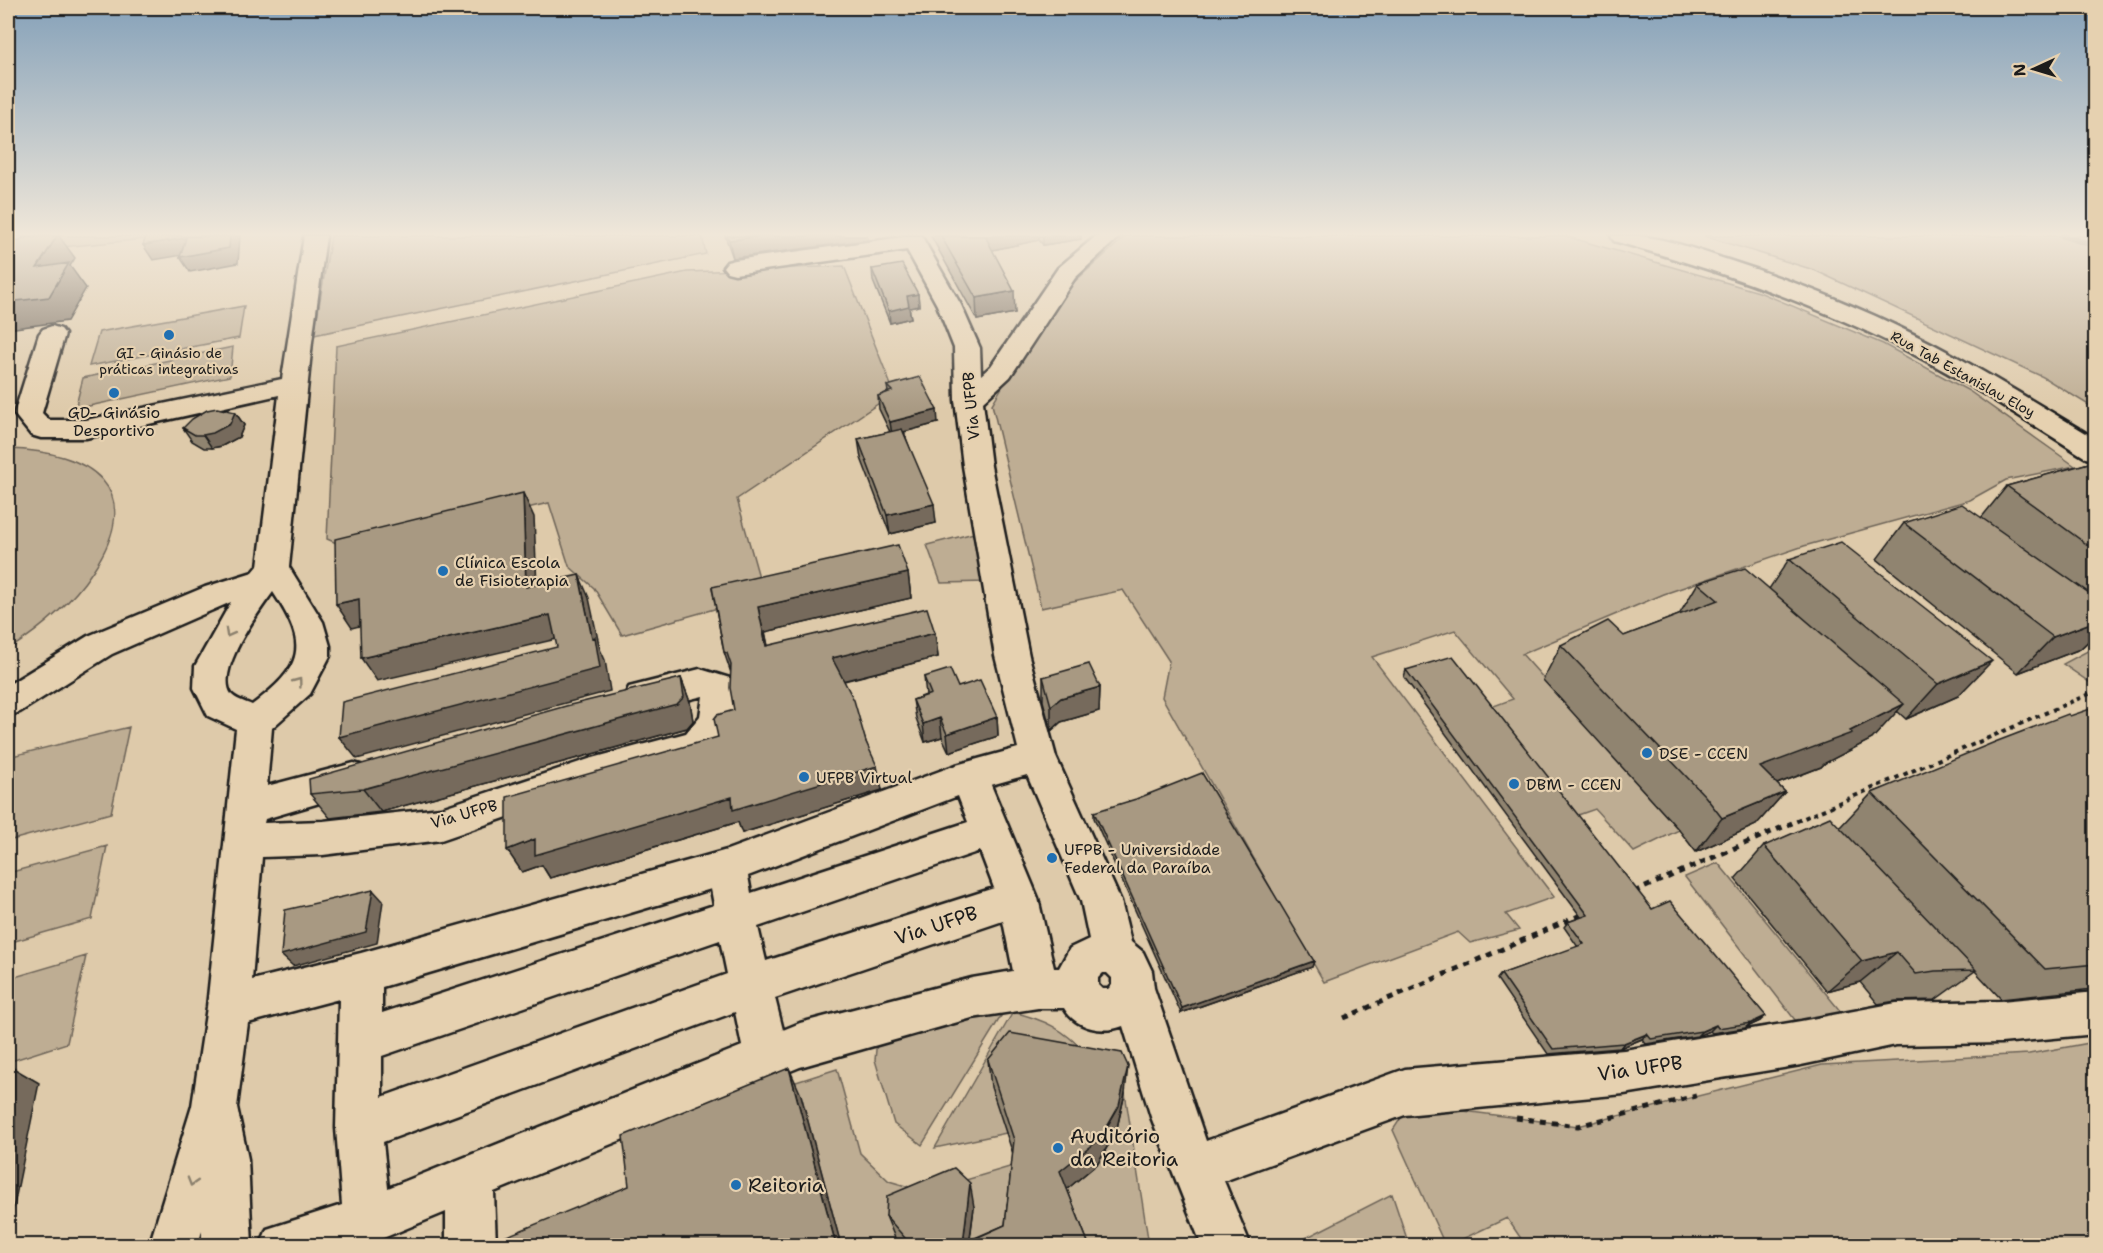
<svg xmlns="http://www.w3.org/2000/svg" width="2103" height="1253" font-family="'Shantell Sans',sans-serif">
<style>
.green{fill:#bead93;stroke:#6d6458;stroke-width:1.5}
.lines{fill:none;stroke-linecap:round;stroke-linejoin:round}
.stream{stroke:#625b50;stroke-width:6}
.minor-casing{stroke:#1c1c1c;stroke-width:5}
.path-far1{stroke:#1c1c1c;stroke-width:4;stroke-dasharray:4.5 4.5;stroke-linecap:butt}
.path{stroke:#1c1c1c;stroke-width:5;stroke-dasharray:6 6;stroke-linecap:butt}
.minor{fill:#e6d1b0;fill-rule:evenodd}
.wall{fill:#908470;stroke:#1c1c1c;stroke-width:1.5}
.shaded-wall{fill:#766b5b;stroke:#1c1c1c;stroke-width:1.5}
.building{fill:#a89982;stroke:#1c1c1c;stroke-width:1.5}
.oneway{stroke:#8b806d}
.poi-dot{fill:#1f6fb2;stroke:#e6d1b0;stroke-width:2}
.labels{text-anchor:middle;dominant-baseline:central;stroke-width:4.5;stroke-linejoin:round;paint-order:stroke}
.far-poi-label{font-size:14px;fill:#1c1c1c;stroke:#e6d1b0}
.far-street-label{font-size:14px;fill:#1c1c1c;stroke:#e6d1b0}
.street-label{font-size:16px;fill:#1c1c1c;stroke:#e6d1b0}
.poi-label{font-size:16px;fill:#1c1c1c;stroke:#e6d1b0;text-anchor:start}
.near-street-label{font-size:20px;fill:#1c1c1c;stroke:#e6d1b0}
.near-poi-label{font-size:20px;fill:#1c1c1c;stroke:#e6d1b0;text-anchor:start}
</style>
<rect width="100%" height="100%" fill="#decaaa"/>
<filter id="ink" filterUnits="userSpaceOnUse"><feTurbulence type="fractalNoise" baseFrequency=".0167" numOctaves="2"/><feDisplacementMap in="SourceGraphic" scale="12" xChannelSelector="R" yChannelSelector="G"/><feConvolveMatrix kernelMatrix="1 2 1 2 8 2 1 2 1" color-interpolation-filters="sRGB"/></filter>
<g filter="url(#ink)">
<path class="green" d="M 8,236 L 158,236 L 157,238 L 8,252 Z
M 331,236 L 702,236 L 706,254 L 314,335 Z
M 1126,236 L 1565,236 L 1759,292 L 1883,344 L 1969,391 L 2075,466 L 2006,480 L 1970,500 L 1804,546 L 1664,594 L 1522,654 L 1679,830 L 1634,852 L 1595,809 L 1578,815 L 1491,707 L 1513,699 L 1455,630 L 1372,657 L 1554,897 L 1506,914 L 1519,930 L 1470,943 L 1458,932 L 1324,982 L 1162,697 L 1169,661 L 1123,590 L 1041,608 L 992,404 L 1054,300 Z
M 1704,236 L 2095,236 L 2095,409 L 2043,377 L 1814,270 Z
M 844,266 L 894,393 L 737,499 L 764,595 L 622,635 L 594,588 L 569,566 L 549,503 L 350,549 L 327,539 L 336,346 L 687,272 Z
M 244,306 L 239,338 L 89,366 L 99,332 Z
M 233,347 L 230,376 L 75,409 L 83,378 Z
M 8,449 C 90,451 149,488 92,572 C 71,604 39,630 8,650 Z
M 982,531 L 987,582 L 941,583 L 927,545 Z
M 2095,647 L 2095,686 L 2063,664 Z
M 129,727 L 111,813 L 8,841 L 8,757 Z
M 107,846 L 92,919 L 8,943 L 8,873 Z
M 1718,863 L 1851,1024 L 1805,1033 L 1685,877 Z
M 86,956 L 67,1043 L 8,1062 L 8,979 Z
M 1013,1012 C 1045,1020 1062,1028 1086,1053 L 1006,1133 L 935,1148 Z
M 969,1013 L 1003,1013 L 922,1145 L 894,1124 L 875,1060 L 877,1040 Z
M 2095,1042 L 2095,1245 L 1526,1246 L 1507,1218 L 1450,1245 L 1445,1245 L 1393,1130 L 1410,1104 L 1578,1126 L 1822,1065 L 2029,1054 Z
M 837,1069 L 860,1153 L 889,1181 L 926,1192 L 1016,1165 L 1009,1246 L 951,1242 L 971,1228 L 974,1207 L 895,1238 L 901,1245 L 841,1245 L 801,1095 L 758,1108 L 755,1095 Z
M 1125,1093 L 1149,1245 L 1079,1245 L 1060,1195 L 1097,1164 L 1116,1132 Z
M 1392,1194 L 1409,1245 L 1292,1245 Z"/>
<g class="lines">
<path class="stream" d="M 2063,236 L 2096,246"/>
<defs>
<path id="minor" d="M 304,236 L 326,236 L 312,342 L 289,567 L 323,622 L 330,646 L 330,656 L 310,694 L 272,728 L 267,786 L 354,763 L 367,767 L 372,778 L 367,789 L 265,819 L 264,823 L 323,821 L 441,808 L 589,759 L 686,733 L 700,716 L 703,696 L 641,711 L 629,707 L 624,697 L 629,687 L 700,669 L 733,679 C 748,707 727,734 711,755 L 589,789 L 441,840 L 323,855 L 262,857 L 252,980 L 361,953 L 727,850 L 956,765 L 1018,748 L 995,656 L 963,466 L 955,400 L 954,348 L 937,305 L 907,250 L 735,274 L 727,272 L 723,267 L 727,262 L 735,260 L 911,236 L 922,237 L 961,305 L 980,348 L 981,375 L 991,366 L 1058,268 L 1096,236 L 1120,236 L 1075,278 L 1010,377 L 983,402 L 991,466 L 1029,656 L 1056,757 L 1121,901 L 1131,942 L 1143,952 L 1152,971 L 1154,988 L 1206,1141 L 1405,1069 L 1624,1050 L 1801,1021 L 1896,1003 L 2001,1001 L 2096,992 L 2096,1034 L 2001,1043 L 1896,1045 L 1801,1065 L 1624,1094 L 1405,1115 L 1224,1181 L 1251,1246 L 1202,1246 L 1151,1117 L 1123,1026 C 1103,1034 1076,1029 1064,1008 L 1038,1008 L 972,1018 L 800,1067 L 494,1192 L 496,1246 L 446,1246 L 446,1212 L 364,1246 L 260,1246 L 267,1229 L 342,1205 L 336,1128 L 339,999 L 248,1023 L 237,1107 L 248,1159 L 252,1246 L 202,1246 L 202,1230 L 198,1246 L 149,1246 L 192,1106 L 207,1007 L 236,729 L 208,716 L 194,688 L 195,666 L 231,602 L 112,654 L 20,712 L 8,716 L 8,685 L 88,636 L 205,587 L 253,572 L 258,566 L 279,395 L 86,438 L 41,438 L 31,435 L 14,414 L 39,334 L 43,329 L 52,326 L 61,329 L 65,334 L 42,413 L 49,420 L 86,420 L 282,379 ZM 273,592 C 310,647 303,666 252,705 C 245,702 235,699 231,694 C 215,671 259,611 273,592 ZM 1027,775 L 1081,901 L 1089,939 L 1070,948 L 1059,968 L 1054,968 L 1038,898 L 991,785 ZM 958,796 L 968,822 L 751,893 L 748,876 ZM 980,851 L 994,888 L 766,961 L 758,927 ZM 711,889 L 714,905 L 382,1013 L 382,987 ZM 1003,921 L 1013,971 L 972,978 L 800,1023 L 783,1030 L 775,998 ZM 720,940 L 727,974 L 382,1097 L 382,1056 ZM 1103,973 L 1107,973 L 1112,978 L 1112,985 L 1108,989 L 1102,989 L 1098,985 L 1098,978 ZM 735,1012 L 742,1046 L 388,1188 L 383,1142 Z
M 1611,236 C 1650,232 1688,247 1725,259 C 1797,282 1868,310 1935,345 C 1990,374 2042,407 2096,439 L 2096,461 L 2086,458 C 2030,423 1974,386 1915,355 C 1819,305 1718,270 1614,241 Z"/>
</defs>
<use href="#minor" class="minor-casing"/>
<path class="path-far1" d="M 1788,825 L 2096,691"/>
<path class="path" d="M 1634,892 L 1792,823
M 1344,1018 L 1583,914
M 1516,1118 L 1578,1126 L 1696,1096"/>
<use href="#minor" class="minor"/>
</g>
<path class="wall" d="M 725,236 L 867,236 L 868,240 L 733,258 Z
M 931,236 L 1081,236 L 1081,239 L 1043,245 L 1039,240 L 992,250 L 1015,313 L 977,320 Z
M 872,269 L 918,294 L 919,306 L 909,308 L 911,318 L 890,323 L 873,281 Z
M 887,386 L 938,423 L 904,432 L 936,523 L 890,534 L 861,458 L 858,439 L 890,432 L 879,409 L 878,396 L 888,392 Z
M 235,412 L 244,425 L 239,437 L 222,446 L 212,448 L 204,448 L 192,441 L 183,428 Z
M 2096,461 L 2096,634 L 2080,649 L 2018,673 L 1877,559 L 1904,523 L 1981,518 L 2007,486 Z
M 1789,559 L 1958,696 L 1906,719 L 1897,711 L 1872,739 L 1825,763 L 1821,767 L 1777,784 L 1785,792 L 1756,825 L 1696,852 L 1679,830 L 1543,680 L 1561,645 L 1624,636 L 1679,615 L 1698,583 L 1769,589 Z
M 908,573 L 911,598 L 765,632 L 768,646 L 935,633 L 938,657 L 844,681 L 866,742 L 882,790 L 742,833 L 738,822 L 550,878 L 542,865 L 522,872 L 718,737 L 734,710 L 731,673 L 724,652 L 712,587 Z
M 1406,670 L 1652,909 L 1760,1021 L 1745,1028 L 1712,1033 L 1710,1031 L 1697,1036 L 1646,1044 L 1642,1039 L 1620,1048 L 1548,1054 L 1497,979 L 1501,974 L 1578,947 L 1564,927 L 1568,922 L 1581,917 L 1404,677 Z
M 924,677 L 958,687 L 997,717 L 998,736 L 949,752 L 942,737 L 925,742 L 916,718 L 913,700 L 926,695 Z
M 1043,677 L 1100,687 L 1099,711 L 1061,722 L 1051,731 L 1043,701 Z
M 681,678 L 690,702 L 693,721 L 687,728 L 381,812 L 330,818 L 310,794 Z
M 2096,707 L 2096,988 L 2093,989 L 2001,999 L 1975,971 L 1935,1000 L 1896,1001 L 1878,1004 L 1860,982 L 1827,991 L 1735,879 L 1764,846 L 1840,827 L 1872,793 Z
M 1094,812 L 1314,961 L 1312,967 L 1181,1013 L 1094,818 Z
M 988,1060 L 1125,1093 L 1116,1132 L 1097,1164 L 1067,1189 L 1089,1245 L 901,1245 L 895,1238 L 886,1216 L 974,1207 L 970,1240 L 1005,1225 L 1013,1154 L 991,1087 Z"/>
<path class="shaded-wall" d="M 57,236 L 59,236 L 75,258 L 70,266 L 86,288 L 67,321 L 8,329 L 8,302 L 37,268 Z
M 230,236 L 240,236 L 238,263 L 190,272 L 180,257 Z
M 762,236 L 867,236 L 868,240 L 733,258 L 729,240 Z
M 982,236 L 1039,236 L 1039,240 L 983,252 Z
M 1043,236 L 1081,236 L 1081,239 L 1043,245 Z
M 186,238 L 195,253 L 153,260 L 143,245 Z
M 1014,291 L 1015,313 L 977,320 L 976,298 Z
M 918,294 L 919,306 L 909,308 L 911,318 L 890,323 L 889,311 L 907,296 Z
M 937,410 L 938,423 L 892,435 L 890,422 Z
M 235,412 L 244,425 L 239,437 L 222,446 L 212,448 L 203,435 Z
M 523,493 L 534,517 L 538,611 L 526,587 Z
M 934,504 L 936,523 L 890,534 L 887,515 Z
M 908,573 L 911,598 L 765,632 L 773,671 L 766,646 L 758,607 Z
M 579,575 L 589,598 L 600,649 L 605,660 L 610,691 L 357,759 L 339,737 L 592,638 Z
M 359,599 L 374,622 L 352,628 L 336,604 Z
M 550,615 L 561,638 L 377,681 L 361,658 Z
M 2096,621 L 2096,634 L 2080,649 L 2018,673 L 2053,637 Z
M 935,633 L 938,657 L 838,682 L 832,658 Z
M 1992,661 L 1958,696 L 1906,719 L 1938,684 Z
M 681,678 L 690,702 L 693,721 L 687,728 L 381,812 L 363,789 Z
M 1100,687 L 1099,711 L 1061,722 L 1051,731 L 1051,706 L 1061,698 Z
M 1904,704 L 1872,739 L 1825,763 L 1821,767 L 1732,801 L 1760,767 L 1850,731 Z
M 997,717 L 998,736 L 949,752 L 947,734 Z
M 940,718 L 942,737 L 925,742 L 923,724 Z
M 877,766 L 882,790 L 742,833 L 738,822 L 550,878 L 542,865 L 522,872 L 507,850 L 535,839 Z
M 1785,792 L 1756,825 L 1696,852 L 1722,818 Z
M 373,890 L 383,901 L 377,943 L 293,966 L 281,955 Z
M 1897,952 L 1860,982 L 1827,991 L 1862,961 Z
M 1314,961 L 1312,967 L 1181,1013 L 1182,1008 Z
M 1766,1016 L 1760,1021 L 1745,1028 L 1751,1023 Z
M 1716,1025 L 1710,1031 L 1697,1036 L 1702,1031 Z
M 1647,1034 L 1642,1039 L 1620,1048 L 1624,1043 Z
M 8,1065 L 39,1083 L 8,1235 Z
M 1128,1066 L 1125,1093 L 1116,1132 L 1097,1164 L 1060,1195 L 1060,1171 Z
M 789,1068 L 801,1095 L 841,1245 L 836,1245 Z
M 970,1183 L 974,1207 L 969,1245 L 963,1244 Z"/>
<path class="building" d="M 46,236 L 57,236 L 37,268 L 69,263 L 49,297 L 8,302 L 8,242 L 20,240 L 22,238 Z
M 146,236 L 230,236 L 229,248 L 180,257 L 186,238 L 143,245 Z
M 727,236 L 762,236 L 729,240 Z
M 941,236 L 985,236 L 1014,291 L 976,298 Z
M 902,264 L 918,294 L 907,296 L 909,306 L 889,311 L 872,269 Z
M 920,377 L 937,410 L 890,422 L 878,396 L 892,391 L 887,386 Z
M 217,408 L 235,412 L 230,424 L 213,433 L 203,435 L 195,435 L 183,428 L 192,419 L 207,410 Z
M 902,429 L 934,504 L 887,515 L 858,439 Z
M 2096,461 L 2096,551 L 2007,486 Z
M 523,493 L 526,587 L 579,575 L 592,638 L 595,637 L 600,668 L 339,737 L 342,702 L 557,647 L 550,615 L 361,658 L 359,599 L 336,604 L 335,539 Z
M 1962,504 L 2096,598 L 2096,621 L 2053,637 L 1904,523 Z
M 1841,542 L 1992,661 L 1938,684 L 1789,559 Z
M 898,545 L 908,573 L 758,607 L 766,646 L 927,608 L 935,633 L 832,658 L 854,700 L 866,742 L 877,766 L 733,810 L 732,797 L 535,855 L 535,839 L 507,850 L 507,797 L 718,737 L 714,719 L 717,715 L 734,710 L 730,688 L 731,665 L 727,653 L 724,652 L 712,587 Z
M 1745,568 L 1904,704 L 1850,731 L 1852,733 L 1760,767 L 1785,792 L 1722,818 L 1705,796 L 1561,645 L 1608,621 L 1624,636 L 1718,600 L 1698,583 Z
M 1453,656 L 1652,909 L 1670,901 L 1766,1016 L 1751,1023 L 1718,1028 L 1716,1025 L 1702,1031 L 1651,1039 L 1647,1034 L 1624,1043 L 1553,1049 L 1501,974 L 1584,944 L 1568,922 L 1588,915 L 1406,670 Z
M 1089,664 L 1100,687 L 1061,698 L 1051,706 L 1043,677 Z
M 950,669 L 958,687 L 980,680 L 997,717 L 947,734 L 940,718 L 923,724 L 913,700 L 931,694 L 924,677 Z
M 681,678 L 684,697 L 677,704 L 363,789 L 310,794 L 309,779 L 566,706 Z
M 2096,707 L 2096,964 L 2045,969 L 1872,793 L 1995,742 L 2068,714 L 2070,716 Z
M 1202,773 L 1314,961 L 1182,1008 L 1094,812 L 1136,799 Z
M 1830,817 L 1976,970 L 1935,971 L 1916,974 L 1897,952 L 1862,961 L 1764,846 Z
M 373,890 L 366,932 L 281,955 L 285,910 Z
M 1010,1033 L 1122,1053 L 1128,1066 L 1119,1106 L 1100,1139 L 1060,1171 L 1089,1245 L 911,1245 L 886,1216 L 887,1196 L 954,1168 L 970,1183 L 963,1244 L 1005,1225 L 1014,1140 L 988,1060 Z
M 789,1068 L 836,1245 L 485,1245 L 629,1186 L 623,1136 Z"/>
<defs><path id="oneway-chevron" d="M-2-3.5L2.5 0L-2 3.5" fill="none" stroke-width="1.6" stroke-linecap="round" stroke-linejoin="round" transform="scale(1.5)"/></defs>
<g class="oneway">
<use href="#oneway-chevron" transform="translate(229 633) rotate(119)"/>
<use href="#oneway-chevron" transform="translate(298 682) rotate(-53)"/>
<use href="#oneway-chevron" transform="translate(192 1182) rotate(107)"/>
</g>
</g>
<linearGradient id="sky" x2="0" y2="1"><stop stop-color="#85a1b9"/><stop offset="0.57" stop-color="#f0e7d9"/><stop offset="1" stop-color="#f0e7d9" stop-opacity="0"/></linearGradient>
<rect width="2103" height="411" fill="url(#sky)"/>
<g class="poi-dot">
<circle cx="169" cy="335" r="6"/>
<circle cx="114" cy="393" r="6"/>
<circle cx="443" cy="571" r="6"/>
<circle cx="1647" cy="753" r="6"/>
<circle cx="804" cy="777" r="6"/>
<circle cx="1514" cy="784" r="6"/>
<circle cx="1052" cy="858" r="6"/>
<circle cx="1058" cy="1148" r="6"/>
<circle cx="736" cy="1185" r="6"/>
</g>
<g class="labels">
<g class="far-poi-label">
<text x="169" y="353">GI - Ginásio de<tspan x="169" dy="16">práticas integrativas</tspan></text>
</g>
<g class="far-street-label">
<text transform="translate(1963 374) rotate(29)">Rua Tab Estanislau Eloy</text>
</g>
<g class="street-label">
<text transform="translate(971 406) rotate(-95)">Via UFPB</text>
<text transform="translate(464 814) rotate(-16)">Via UFPB</text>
</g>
<g class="poi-label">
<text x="114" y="412" text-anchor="middle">GD- Ginásio<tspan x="114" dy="18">Desportivo</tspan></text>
<text x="455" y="562">Clínica Escola<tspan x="455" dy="18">de Fisioterapia</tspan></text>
<text x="1659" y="753">DSE - CCEN</text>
<text x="816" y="777">UFPB Virtual</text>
<text x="1526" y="784">DBM - CCEN</text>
<text x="1064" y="849">UFPB - Universidade<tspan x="1064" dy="18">Federal da Paraíba</tspan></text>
</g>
<g class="near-street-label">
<text transform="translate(936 925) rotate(-18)">Via UFPB</text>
<text transform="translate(1640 1068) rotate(-8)">Via UFPB</text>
</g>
<g class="near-poi-label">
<text x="1070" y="1136">Auditório<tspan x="1070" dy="23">da Reitoria</tspan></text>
<text x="748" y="1185">Reitoria</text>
</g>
</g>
<rect width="2103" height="1253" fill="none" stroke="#e6d1b0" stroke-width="30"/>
<rect x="15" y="15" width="2073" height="1223" fill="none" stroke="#1c1c1c" stroke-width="2" filter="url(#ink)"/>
<g transform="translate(2034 69) rotate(266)" stroke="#e6d1b0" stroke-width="4.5" paint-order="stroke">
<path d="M0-4.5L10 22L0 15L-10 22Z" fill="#1c1c1c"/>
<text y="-9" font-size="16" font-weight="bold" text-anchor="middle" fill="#1c1c1c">N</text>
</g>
</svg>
